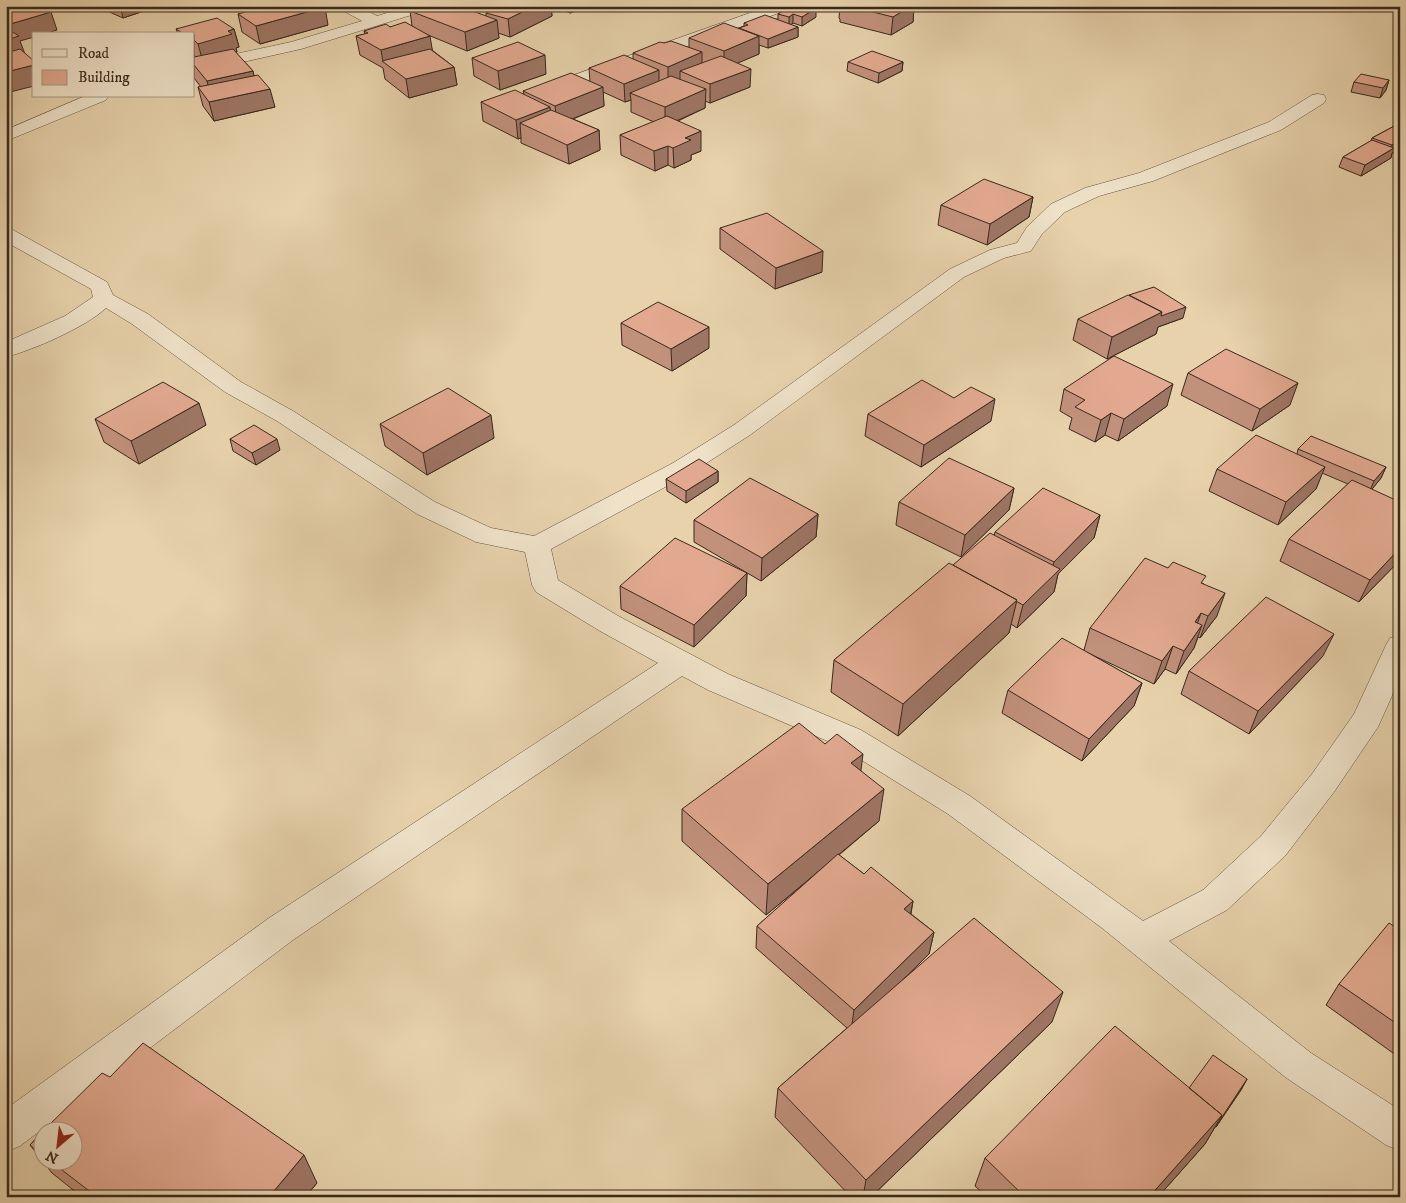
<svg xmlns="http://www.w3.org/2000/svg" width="1406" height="1203" font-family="'IM FELL DW Pica',serif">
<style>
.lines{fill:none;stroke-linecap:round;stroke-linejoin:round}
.minor-casing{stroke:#645340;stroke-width:1}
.minor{fill:#efe2c9;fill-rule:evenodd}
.wall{fill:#c2917c;stroke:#39291c}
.shaded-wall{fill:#9e7665;stroke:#39291c}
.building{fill:#e2a990;stroke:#39291c}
</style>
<rect width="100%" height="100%" fill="#e7d2ac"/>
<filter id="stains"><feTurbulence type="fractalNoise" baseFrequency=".004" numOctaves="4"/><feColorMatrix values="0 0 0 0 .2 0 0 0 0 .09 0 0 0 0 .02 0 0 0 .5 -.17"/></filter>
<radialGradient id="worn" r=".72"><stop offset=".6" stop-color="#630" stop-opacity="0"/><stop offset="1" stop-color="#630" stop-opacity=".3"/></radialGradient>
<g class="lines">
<defs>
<path id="minor" d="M 338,6 L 357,6 L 377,16 L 410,6 L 433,6 L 431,9 L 301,49 L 194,73 L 194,63 L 291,42 L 362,21 L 340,9 Z
M 770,6 L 792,6 L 790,9 L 552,95 L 540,95 L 538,91 L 540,87 Z
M 1318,94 L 1324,95 L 1326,99 L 1324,103 L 1281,130 L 1153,181 L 1099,196 L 1065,212 L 1042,234 L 1031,251 L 1004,258 L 964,277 L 750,435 L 691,473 L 551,549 L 558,580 L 620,617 L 728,674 L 861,730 L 970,796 L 1143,921 L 1203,890 L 1261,836 L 1312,774 L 1354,714 L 1386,645 L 1390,638 L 1400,635 L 1400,678 L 1378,727 L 1334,792 L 1285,856 L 1227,910 L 1169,941 L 1311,1053 L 1400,1110 L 1400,1151 L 1386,1145 L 1285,1077 L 1102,928 L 948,814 L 839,746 L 708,690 L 682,676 L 293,940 L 20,1146 L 6,1152 L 6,1109 L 269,918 L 658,663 L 600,631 L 536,592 L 532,585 L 525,552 L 476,542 L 417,514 L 277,421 L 225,392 L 132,324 L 106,308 C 86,327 33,350 6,357 L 6,342 L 65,316 L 93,297 L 91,289 L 6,242 L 6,228 L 13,230 L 107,282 L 113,295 L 148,314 L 241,382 L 293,411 L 435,502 L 491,528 L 534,536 L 673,463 L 734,425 L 950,269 L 990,250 L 1017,243 L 1027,227 L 1051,204 L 1085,188 L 1139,173 L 1269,122 L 1312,95 Z
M 85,96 L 108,96 L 106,100 L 6,141 L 6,130 Z"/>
</defs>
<use href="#minor" class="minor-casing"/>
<use href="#minor" class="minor"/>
</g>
<path class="wall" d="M 96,6 L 159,6 L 123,18 Z
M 499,6 L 551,6 L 552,16 L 510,37 L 498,33 L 499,38 L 467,51 L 428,35 L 432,50 L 454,67 L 457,85 L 409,98 L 385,79 L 383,68 L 360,55 L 356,36 L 365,34 L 364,31 L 390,27 L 412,26 L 410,11 L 486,16 L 486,13 Z
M 552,6 L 590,6 L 570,13 Z
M 791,6 L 816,17 L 802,26 L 793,23 L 791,25 L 798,27 L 798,37 L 768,48 L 759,45 L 759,54 L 737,63 L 750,87 L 710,103 L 705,101 L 705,108 L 678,121 L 701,151 L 691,155 L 691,160 L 674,168 L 668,165 L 655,171 L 621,155 L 620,135 L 654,122 L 631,112 L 631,100 L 625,102 L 603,92 L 604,106 L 573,119 L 599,130 L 600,150 L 569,164 L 521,143 L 521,138 L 518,139 L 483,121 L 481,102 L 524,94 L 523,91 L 590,82 L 589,68 L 633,59 L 633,53 L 664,43 L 689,48 L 689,38 L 739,28 L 744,26 L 744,23 L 778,19 L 778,14 Z
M 840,6 L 914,6 L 913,22 L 891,35 L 840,22 L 840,19 L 839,18 Z
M 1011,6 L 1052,6 L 1052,9 Z
M 238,14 L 328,25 L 260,44 L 242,32 Z
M 176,29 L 234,29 L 239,47 L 236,48 L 237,52 L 236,53 L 253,71 L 254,76 L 275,107 L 214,121 L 203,106 L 198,87 L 201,87 L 194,78 L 194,57 L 196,57 L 194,55 L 194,34 L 178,34 Z
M 472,58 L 546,74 L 500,90 L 474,76 Z
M 848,62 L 903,62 L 902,71 L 878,83 L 847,71 Z
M 1389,80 L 1386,90 L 1380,98 L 1351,92 L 1354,82 Z
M 1400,116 L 1400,149 L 1392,153 L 1391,158 L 1361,176 L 1339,167 L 1343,157 L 1371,141 L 1372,138 L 1396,125 Z
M 1033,197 L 1029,217 L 987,245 L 938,225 L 941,205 Z
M 720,228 L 822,272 L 775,289 L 720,249 Z
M 1183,318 L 1158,327 L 1156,334 L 1107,359 L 1073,340 L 1078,319 Z
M 621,323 L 709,348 L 672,371 L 622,345 Z
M 1188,373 L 1290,405 L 1252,431 L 1181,395 Z
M 1064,389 L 1167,406 L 1118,441 L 1105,435 L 1095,442 L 1069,429 L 1072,418 L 1060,411 Z
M 868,414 L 991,421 L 921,467 L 865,436 Z
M 95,419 L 206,425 L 139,464 L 104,442 Z
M 380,424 L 494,438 L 427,475 L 385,446 Z
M 230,439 L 280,450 L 256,465 L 233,451 Z
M 1298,449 L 1386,467 L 1381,478 L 1372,489 L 1400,560 L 1359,602 L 1280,561 L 1289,539 L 1348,484 L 1322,473 L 1316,489 L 1278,525 L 1209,491 L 1217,469 L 1297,454 Z
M 718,471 L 718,482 L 686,503 L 667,491 L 666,479 Z
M 1014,488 L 1009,510 L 961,557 L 896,525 L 899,502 Z
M 818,514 L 816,537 L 761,581 L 694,542 L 694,520 Z
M 1100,515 L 1094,538 L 1058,574 L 1054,592 L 1017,628 L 1011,624 L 1009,633 L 898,736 L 831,692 L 834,660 L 953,565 L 994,536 L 995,532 Z
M 747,573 L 746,596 L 694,647 L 621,609 L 620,586 Z
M 1203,583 L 1217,616 L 1200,638 L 1198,637 L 1194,648 L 1176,674 L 1165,669 L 1154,684 L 1088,653 L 1142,683 L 1134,706 L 1082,761 L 1002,713 L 1008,690 L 1084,650 L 1090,628 Z
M 1323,656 L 1249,734 L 1181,694 L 1189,671 Z
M 861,771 L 879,821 L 839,855 L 864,874 L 913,901 L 911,914 L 934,932 L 929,954 L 904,978 L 1052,1022 L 871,1197 L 851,1197 L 775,1117 L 778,1088 L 847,1028 L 756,948 L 757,926 L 826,866 L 766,915 L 682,841 L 682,809 Z
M 1400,930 L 1400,1058 L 1326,1005 L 1339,984 Z
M 110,1077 L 317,1183 L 305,1197 L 82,1197 L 52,1173 L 30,1145 L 42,1132 L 42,1160 L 72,1160 Z
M 1247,1079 L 1241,1090 L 1216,1127 L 1215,1127 L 1205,1144 L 1158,1197 L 987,1197 L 975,1186 L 985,1158 L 1189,1088 Z"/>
<path class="shaded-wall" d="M 120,6 L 159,6 L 123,18 Z
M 534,6 L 551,6 L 552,16 L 510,37 L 508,19 Z
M 570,6 L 590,6 L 570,13 Z
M 911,6 L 914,6 L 913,22 L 891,35 L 893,17 Z
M 325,7 L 328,25 L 260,44 L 256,26 Z
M 816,8 L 816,17 L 802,26 L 802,17 Z
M 51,12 L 57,30 L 44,34 L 34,34 L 34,37 L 20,41 L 25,54 L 6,60 L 6,40 L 12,38 L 7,25 Z
M 793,14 L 793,23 L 789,26 L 789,17 Z
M 497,20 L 499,38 L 467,51 L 465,32 Z
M 798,27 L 798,37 L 768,48 L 768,39 Z
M 234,29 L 239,47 L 236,48 L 237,52 L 203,62 L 198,44 L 228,31 Z
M 430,36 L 433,54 L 383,62 L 381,50 Z
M 759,36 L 759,54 L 724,69 L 724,51 Z
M 702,52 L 702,71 L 680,71 L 680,80 L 668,85 L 668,67 Z
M 545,55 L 546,74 L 500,90 L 498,71 Z
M 903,62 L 902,71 L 878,83 L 879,73 Z
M 34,65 L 34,86 L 6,93 L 6,72 Z
M 454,67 L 457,85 L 409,98 L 406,79 Z
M 751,69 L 750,87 L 710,103 L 710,84 Z
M 659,70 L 659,89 L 630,93 L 631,100 L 625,102 L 624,84 Z
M 253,71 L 257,90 L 212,100 L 207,81 Z
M 1389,80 L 1386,90 L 1380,98 L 1383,88 Z
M 603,87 L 604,106 L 557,125 L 555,106 Z
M 270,89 L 275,107 L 214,121 L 209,102 Z
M 706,89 L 705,108 L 665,126 L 665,107 Z
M 550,107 L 552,126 L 520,123 L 521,138 L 518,139 L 516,120 Z
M 599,130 L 600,150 L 569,164 L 567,145 Z
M 701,131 L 701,151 L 691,155 L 691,160 L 674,168 L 673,148 L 685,138 Z
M 1400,141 L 1400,149 L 1392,153 L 1391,158 L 1361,176 L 1365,165 L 1391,150 L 1392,145 Z
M 668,146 L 668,165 L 655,171 L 654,151 Z
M 1033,197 L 1029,217 L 987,245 L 990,224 Z
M 823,251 L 822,272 L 775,289 L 776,268 Z
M 1186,307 L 1183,318 L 1158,327 L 1156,334 L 1107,359 L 1112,337 L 1162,312 Z
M 709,327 L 709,348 L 672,371 L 671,349 Z
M 1298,383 L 1290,405 L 1252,431 L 1260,409 Z
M 1173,384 L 1167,406 L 1118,441 L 1124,419 Z
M 995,399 L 991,421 L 921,467 L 924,445 Z
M 199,403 L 206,425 L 139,464 L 131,441 Z
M 1111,413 L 1105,435 L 1095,442 L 1101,420 Z
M 491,415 L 494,438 L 427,475 L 423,453 Z
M 277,439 L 280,450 L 256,465 L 252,453 Z
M 1325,467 L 1316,489 L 1278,525 L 1286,502 Z
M 1386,467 L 1381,478 L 1369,493 L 1374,481 Z
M 718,471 L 718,482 L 686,503 L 686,491 Z
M 1014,488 L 1009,510 L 961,557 L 965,535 Z
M 818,514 L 816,537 L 761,581 L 762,558 Z
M 1100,515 L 1094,538 L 1058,574 L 1054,592 L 1017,628 L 1023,605 L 1049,579 L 1054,562 Z
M 1400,548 L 1400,560 L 1359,602 L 1370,580 Z
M 747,573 L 746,596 L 694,647 L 694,625 Z
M 1225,593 L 1217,616 L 1200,638 L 1208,616 Z
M 1017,600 L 1009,633 L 898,736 L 903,704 Z
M 1201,613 L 1193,636 L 1195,622 Z
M 1202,625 L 1194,648 L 1176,674 L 1184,651 Z
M 1334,634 L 1323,656 L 1249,734 L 1258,711 Z
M 1173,646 L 1165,669 L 1154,684 L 1162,661 Z
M 1142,683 L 1134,706 L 1082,761 L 1089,739 Z
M 863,754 L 859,786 L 851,763 Z
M 884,789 L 879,821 L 766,915 L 768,884 Z
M 913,901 L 909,922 L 904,909 Z
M 934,932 L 929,954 L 851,1031 L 854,1010 Z
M 1063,992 L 1052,1022 L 871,1197 L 863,1197 L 866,1180 Z
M 1247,1079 L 1241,1090 L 1216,1127 L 1222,1117 Z
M 1222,1115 L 1205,1144 L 1158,1197 L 1149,1197 Z
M 304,1155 L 317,1183 L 305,1197 L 269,1197 Z"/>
<path class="building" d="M 6,6 L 40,6 L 51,12 L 7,25 L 6,24 Z
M 268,6 L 323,6 L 325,7 L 256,26 L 238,14 Z
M 422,6 L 459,6 L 497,20 L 465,32 L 410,11 Z
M 499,6 L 534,6 L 508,19 L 486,13 Z
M 791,6 L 809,6 L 816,8 L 802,17 L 793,14 L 789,17 L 778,14 Z
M 849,6 L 911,6 L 893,17 Z
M 765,15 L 798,27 L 768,39 L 739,28 L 748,25 L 744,23 Z
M 217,18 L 234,29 L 228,31 L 232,34 L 198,44 L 194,40 L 194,34 L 184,34 L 176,29 Z
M 405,22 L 430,36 L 381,50 L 356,36 L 368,33 L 364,31 L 386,24 L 390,27 Z
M 724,23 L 759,36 L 724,51 L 689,38 Z
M 6,28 L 19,36 L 6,40 Z
M 671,41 L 702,52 L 668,67 L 633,53 L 660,42 L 664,43 Z
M 518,42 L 545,55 L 498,71 L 472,58 Z
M 20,49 L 34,61 L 34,65 L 6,72 L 6,53 Z
M 233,49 L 253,71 L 207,81 L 194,65 L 194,57 Z
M 430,49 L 454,67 L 406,79 L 382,61 Z
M 872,51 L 903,62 L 879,73 L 848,62 Z
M 624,55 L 659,70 L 624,84 L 589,68 Z
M 721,56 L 751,69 L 710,84 L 680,71 Z
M 571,73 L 603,87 L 555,106 L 523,91 Z
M 1361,74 L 1389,80 L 1383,88 L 1354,82 Z
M 258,75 L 270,89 L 209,102 L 198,87 Z
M 671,76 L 706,89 L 665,107 L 630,93 Z
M 515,90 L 550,107 L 516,120 L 481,102 Z
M 551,110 L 599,130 L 567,145 L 520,123 Z
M 667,116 L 701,131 L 685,138 L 691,140 L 673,148 L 668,146 L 654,151 L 620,135 Z
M 1400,123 L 1400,141 L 1392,145 L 1372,138 Z
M 1372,140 L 1394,148 L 1365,165 L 1343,157 Z
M 984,179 L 1033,197 L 990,224 L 941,205 Z
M 767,213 L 823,251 L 776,268 L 720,228 Z
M 1154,287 L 1186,307 L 1161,316 L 1162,312 L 1129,295 Z
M 1128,295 L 1162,312 L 1112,337 L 1078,319 Z
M 658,302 L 709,327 L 671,349 L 621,323 Z
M 1226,349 L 1298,383 L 1260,409 L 1188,373 Z
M 1114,356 L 1173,384 L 1124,419 L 1111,413 L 1101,420 L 1075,407 L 1085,400 L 1064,389 Z
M 922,380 L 954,398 L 971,387 L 995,399 L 924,445 L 868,414 Z
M 163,382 L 199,403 L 131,441 L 95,419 Z
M 448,388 L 491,415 L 423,453 L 380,424 Z
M 254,425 L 277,439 L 252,453 L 230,439 Z
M 1256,435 L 1325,467 L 1286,502 L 1217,469 Z
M 1311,436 L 1386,467 L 1374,481 L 1298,449 Z
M 949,458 L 1014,488 L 965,535 L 899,502 Z
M 699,459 L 718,471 L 686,491 L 666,479 Z
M 750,478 L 818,514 L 762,558 L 694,520 Z
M 1352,480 L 1400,502 L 1400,548 L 1370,580 L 1289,539 Z
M 1043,488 L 1100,515 L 1054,562 L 995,532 Z
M 990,533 L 1060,569 L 1023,605 L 1016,601 L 1017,600 L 953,565 Z
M 675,538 L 747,573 L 694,625 L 620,586 Z
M 1145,558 L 1168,568 L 1173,562 L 1206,576 L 1201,583 L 1225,593 L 1208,616 L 1201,613 L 1195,622 L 1202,625 L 1184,651 L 1173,646 L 1162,661 L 1090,628 Z
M 949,563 L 1017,600 L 903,704 L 834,660 Z
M 1266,597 L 1334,634 L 1258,711 L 1189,671 Z
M 1062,638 L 1142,683 L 1089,739 L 1008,690 Z
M 799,723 L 825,744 L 837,734 L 863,754 L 851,763 L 884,789 L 768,884 L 682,809 Z
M 838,854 L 864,874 L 871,867 L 913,901 L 904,909 L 934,932 L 854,1010 L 757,926 Z
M 974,918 L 1063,992 L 866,1180 L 778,1088 Z
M 1389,923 L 1400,930 L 1400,1026 L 1339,984 Z
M 1115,1026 L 1222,1115 L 1149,1197 L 1025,1197 L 985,1158 Z
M 143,1043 L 304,1155 L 269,1197 L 97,1197 L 49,1160 L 72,1160 L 72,1130 L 44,1130 L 102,1073 L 110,1077 Z
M 1213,1055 L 1247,1079 L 1222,1117 L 1221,1117 L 1222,1115 L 1189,1088 Z
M 42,1132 L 42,1155 L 30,1145 Z"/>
<rect width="1406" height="1203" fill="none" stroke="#e7d2ac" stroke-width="25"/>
<rect x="8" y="8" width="1391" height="1188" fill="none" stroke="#39291c" stroke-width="2.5"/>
<rect x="12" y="12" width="1381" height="1178" fill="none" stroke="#39291c"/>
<rect x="32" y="32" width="162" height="65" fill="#efe2c9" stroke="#a69884"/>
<rect x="42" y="49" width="25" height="8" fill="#efe2c9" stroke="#a69884"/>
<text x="78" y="58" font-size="15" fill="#39291c">Road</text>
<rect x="42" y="70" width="25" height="15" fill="#e2a990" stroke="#a69884"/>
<text x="78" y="82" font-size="15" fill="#39291c">Building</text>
<g transform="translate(58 1146) rotate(208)"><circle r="24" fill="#efe2c9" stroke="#a69884"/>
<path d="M0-4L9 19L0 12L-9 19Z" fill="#8f2418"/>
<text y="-8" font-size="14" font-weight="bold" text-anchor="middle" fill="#39291c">N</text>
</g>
<rect width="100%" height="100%" filter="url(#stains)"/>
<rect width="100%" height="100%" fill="url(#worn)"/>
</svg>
